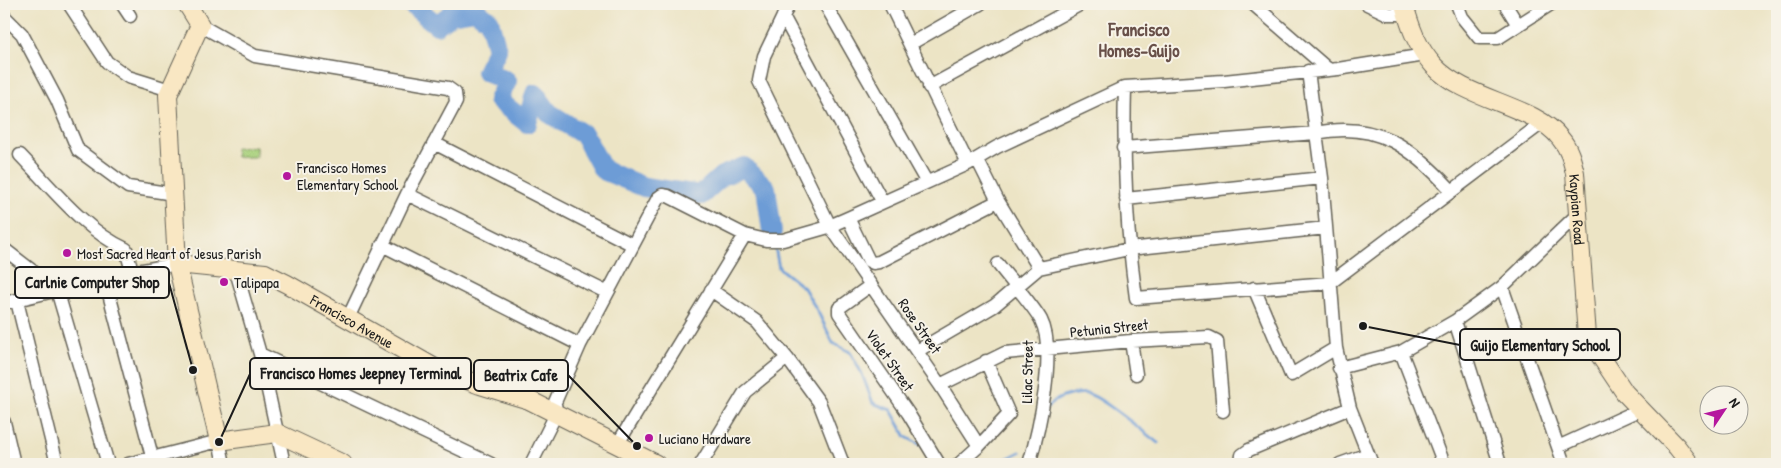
<svg xmlns="http://www.w3.org/2000/svg" width="1781" height="468" font-family="'Patrick Hand',sans-serif">
<style>
.garden{fill:#a8d07b;stroke:#62764c}
.lines{fill:none;stroke-linecap:round;stroke-linejoin:round}
.stream{stroke:#6d9cd6;stroke-width:3}
.river{stroke:#6d9cd6;stroke-width:20}
.street-casing{stroke:#656257;stroke-width:15}
.secondary-casing{stroke:#656257;stroke-width:20}
.street{stroke:#fff;stroke-width:12}
.secondary{stroke:#f9e7c3;stroke-width:18}
.poi-dot{fill:#b5179e;stroke:#f7f3e8;stroke-width:2}
.labels{text-anchor:middle;dominant-baseline:central;stroke-width:4;stroke-linejoin:round;paint-order:stroke}
.poi-label{font-size:15px;fill:#1c1c1c;stroke:#f7f3e8;text-anchor:start}
.street-label{font-size:15px;fill:#1c1c1c;stroke:#f7f3e8}
.quarter-label{font-size:18px;font-weight:bold;fill:#685049;stroke:#f7f3e8}
.leader{fill:none;stroke:#1c1c1c;stroke-width:2}
.callout-dot{fill:#1c1c1c;stroke:#f7f3e8;stroke-width:2}
.callout{fill:#f7f3e8;stroke:#1c1c1c;stroke-width:2}
.callout-label{font-size:16px;text-anchor:middle;font-weight:bold;fill:#1c1c1c}
</style>
<rect width="100%" height="100%" fill="#f7f3e8"/>
<filter id="ink" filterUnits="userSpaceOnUse"><feTurbulence type="fractalNoise" baseFrequency=".02" numOctaves="2"/><feDisplacementMap in="SourceGraphic" scale="10" xChannelSelector="R" yChannelSelector="G"/><feConvolveMatrix kernelMatrix="1 2 1 2 8 2 1 2 1" color-interpolation-filters="sRGB"/></filter>
<filter id="wash" filterUnits="userSpaceOnUse"><feTurbulence type="fractalNoise" baseFrequency=".0096" numOctaves="4" result="noise"/><feDisplacementMap in="SourceGraphic" scale="20" xChannelSelector="R" yChannelSelector="G"/><feGaussianBlur stdDeviation="1.12" result="paint"/><feColorMatrix in="noise" values="0 0 0 0 0 0 0 0 0 0 0 0 0 0 0 0 0 1.4 0 .05"/><feComposite in="paint" operator="in"/></filter>
<g filter="url(#wash)">
<rect width="100%" height="100%" fill="#ece4c5"/>
<path class="garden" d="M 256,147 L 256,157 L 236,157 L 235,148 Z"/>
<g class="lines">
<path class="stream" d="M 775,247 L 779,268 L 804,288 L 818,312 L 833,343 L 850,352 L 862,374 L 873,403 L 891,410 L 906,437 L 923,446
M 1046,408 C 1057,398 1072,392 1088,394 C 1101,396 1146,434 1158,443
M 1000,464 L 1002,461 L 1020,452"/>
<path class="river" d="M 411,4 L 437,25 L 451,14 L 475,10 L 489,20 L 497,50 L 486,72 L 507,81 L 498,100 L 527,123 L 535,94 L 549,113 L 584,135 L 603,170 L 644,187 L 701,195 L 722,176 L 744,167 L 766,188 L 772,232"/>
</g>
</g>
<g filter="url(#ink)">
<g class="lines">
<defs>
<path id="street" d="M 69,4 L 107,62 L 128,77 L 170,90
M 122,4 L 130,16
M 789,4 L 764,56 L 759,81 L 830,226 L 940,385 L 979,446
M 825,4 L 926,181
M 890,4 L 968,164
M 1253,4 L 1329,70
M 1367,4 L 1388,14 L 1407,14
M 1457,4 L 1462,17 L 1479,38 L 1498,38 L 1551,4
M 1505,4 L 1518,25
M 4,16 L 22,34 L 57,100 L 78,150 L 128,187 L 174,194
M 783,16 L 882,201
M 200,25 L 255,56 L 448,88 L 455,93 L 456,102 L 407,194 L 348,318
M 910,44 L 980,4
M 1308,71 L 1322,178 L 1336,348 L 1350,408 L 1372,464
M 929,87 L 1081,4
M 1125,87 C 1123,158 1126,227 1136,298 L 1330,283 L 1542,123
M 434,143 L 633,245
M 1123,148 L 1316,133 C 1377,120 1413,148 1452,191
M 20,155 C 51,187 84,230 126,249 L 132,272
M 407,194 L 606,292
M 1126,199 L 1322,178
M 998,201 L 1039,268 L 1129,249 L 1326,228
M 848,218 L 869,261 L 873,263 L 879,262 L 998,201 L 977,159
M 382,245 L 580,345
M 4,249 L 57,290 L 108,464
M 998,264 C 1010,280 1032,304 1041,320 C 1057,351 1039,431 1029,464
M 236,271 L 260,354 L 284,464
M 105,279 L 154,464
M 871,285 L 839,308 L 839,313 L 908,413 L 939,464
M 1502,287 L 1579,213
M 1254,288 L 1291,375 L 1336,348
M 711,290 L 757,322 L 787,358 L 819,402 L 843,464
M 17,301 L 57,464
M 4,303 L 132,272 L 177,264
M 1455,321 L 1500,464
M 1131,341 L 1136,374
M 917,351 L 994,306 L 1039,268
M 1401,352 L 1444,464
M 260,354 L 491,464
M 1339,368 L 1401,352 L 1455,321 L 1502,287 L 1564,464
M 940,385 L 1005,353 L 1131,341 L 1209,337 L 1217,341 L 1223,411
M 4,422 L 14,464
M 617,445 L 745,235
M 1558,447 L 1639,410
M 128,464 L 219,441 L 224,464
M 531,464 L 556,414 L 555,402 L 580,345 L 658,198 L 662,195 L 668,196 L 745,235 L 766,240 L 783,240 L 825,228 L 848,218 L 968,164 L 997,147 L 1125,87 L 1224,81 L 1338,69 L 1425,55
M 701,464 L 745,392 L 787,358
M 959,464 L 979,446 L 1009,414 L 986,361
M 1241,464 L 1242,455 L 1249,450 L 1350,408
M 1340,464 L 1368,454"/>
<g id="secondary">
<path d="M 187,4 L 200,25 L 168,95 L 177,264 L 219,441 L 277,433 L 343,464"/>
<path id="s1" d="M 1404,4 C 1410,27 1417,47 1434,66 C 1465,100 1535,105 1560,138 C 1569,148 1572,160 1575,173 L 1587,336 L 1625,393 L 1677,447 L 1690,464"/>
<path id="s2" d="M 177,264 L 265,273 L 287,284 L 435,368 L 480,385 L 529,400 L 656,464"/>
</g>
</defs>
<use href="#street" class="street-casing"/>
<use href="#secondary" class="secondary-casing"/>
<use href="#street" class="street"/>
<use href="#secondary" class="secondary"/>
</g>
</g>
<g class="poi-dot">
<circle cx="287" cy="176" r="5"/>
<circle cx="67" cy="253" r="5"/>
<circle cx="224" cy="282" r="5"/>
<circle cx="649" cy="438" r="5"/>
</g>
<g class="labels">
<g class="poi-label">
<text x="297" y="167">Francisco Homes<tspan x="297" dy="17">Elementary School</tspan></text>
<text x="77" y="253">Most Sacred Heart of Jesus Parish</text>
<text x="234" y="282">Talipapa</text>
<text x="659" y="438">Luciano Hardware</text>
</g>
<g class="street-label">
<text stroke="none"><textPath href="#s1" startOffset="291">Kaypian Road</textPath></text>
<text stroke="none"><textPath href="#s2" startOffset="188">Francisco Avenue</textPath></text>
<text transform="translate(920 326) rotate(55)">Rose Street</text>
<text transform="translate(1109 328) rotate(-6)">Petunia Street</text>
<text transform="translate(890 360) rotate(55)">Violet Street</text>
<text transform="translate(1027 372) rotate(-89)">Lilac Street</text>
</g>
<g class="quarter-label">
<text x="1139" y="29">Francisco<tspan x="1139" dy="21">Homes–Guijo</tspan></text>
</g>
</g>
<path class="leader" d="M193 370L169 283M1363 326L1460 345M219 442L250 374M637 446L568 375"/>
<g class="callout-dot">
<circle cx="193" cy="370" r="5"/>
<circle cx="1363" cy="326" r="5"/>
<circle cx="219" cy="442" r="5"/>
<circle cx="637" cy="446" r="5"/>
</g>
<g class="callout">
<rect x="15" y="267" width="154" height="31" rx="5"/>
<rect x="1460" y="329" width="160" height="31" rx="5"/>
<rect x="250" y="358" width="221" height="31" rx="5"/>
<rect x="474" y="360" width="94" height="31" rx="5"/>
</g>
<g class="callout-label">
<text x="92" y="288">Carlnie Computer Shop</text>
<text x="1540" y="351">Guijo Elementary School</text>
<text x="361" y="379">Francisco Homes Jeepney Terminal</text>
<text x="521" y="381">Beatrix Cafe</text>
</g>
<rect width="1781" height="468" fill="none" stroke="#f7f3e8" stroke-width="20"/>
<g transform="translate(1724 410) rotate(55)"><circle r="24" fill="#f7f3e8" stroke="#9f9d96"/>
<path d="M0-4L9 19L0 12L-9 19Z" fill="#b5179e"/>
<text y="-8" font-size="14" font-weight="bold" text-anchor="middle" fill="#1c1c1c">N</text>
</g>
</svg>
